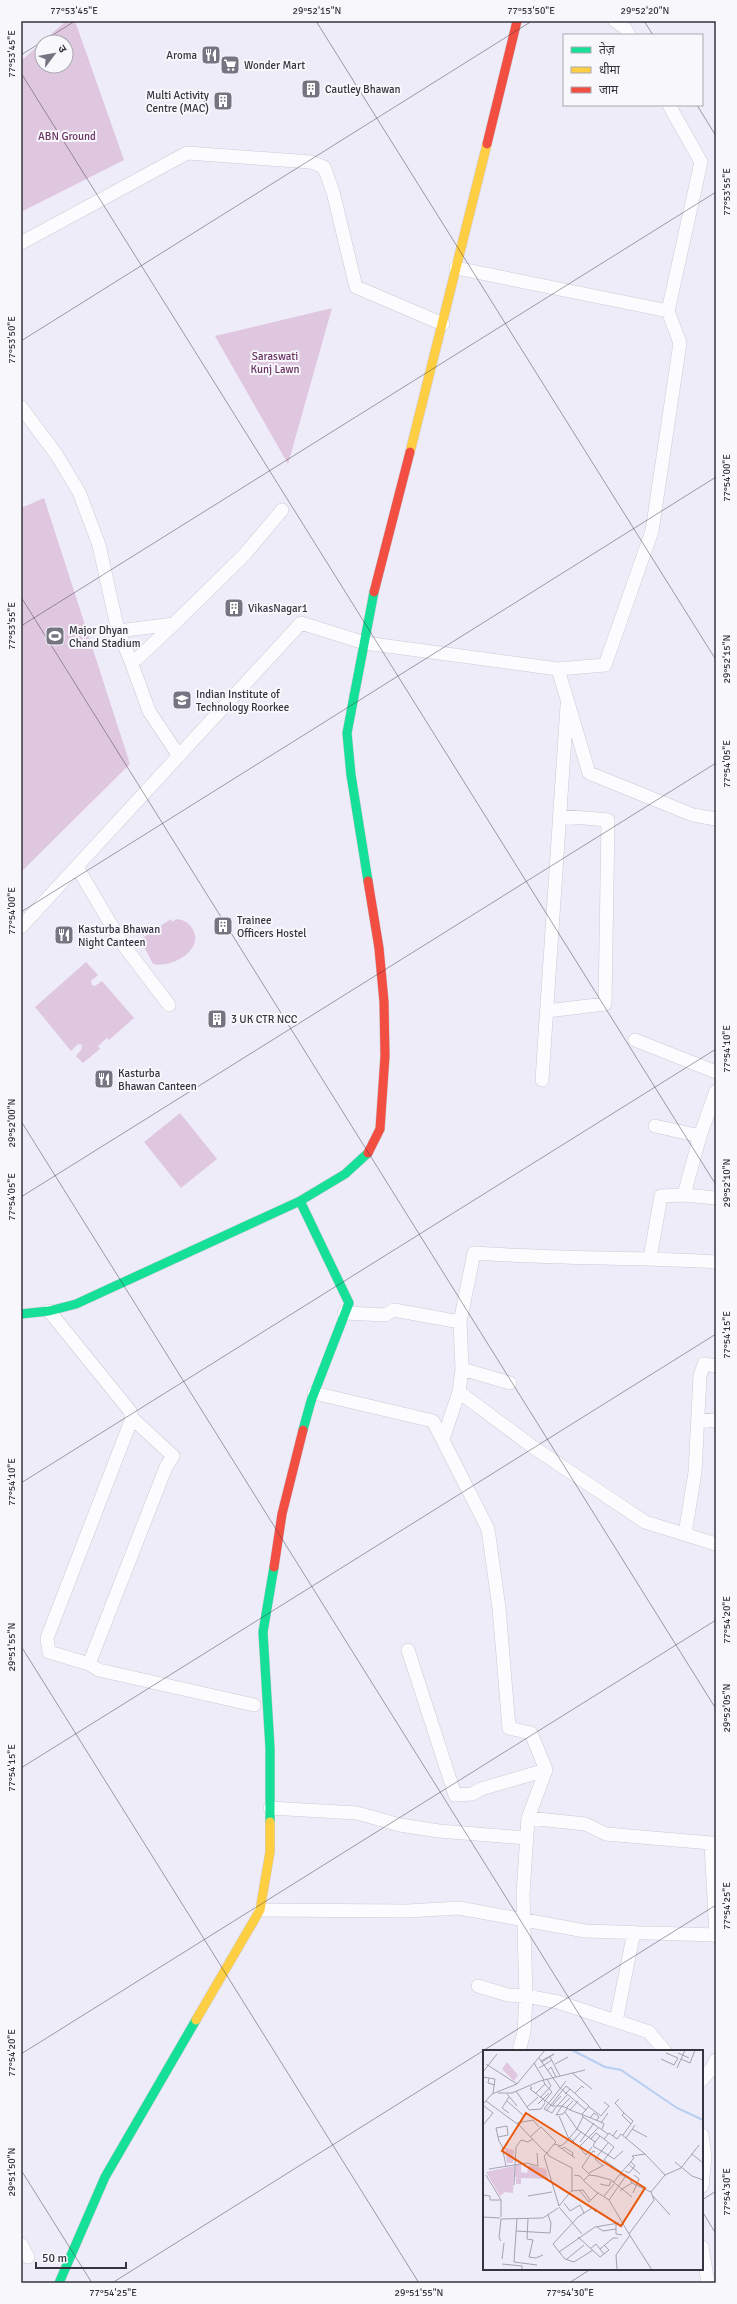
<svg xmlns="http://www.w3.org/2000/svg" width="737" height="2304" font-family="Signika,'Noto Sans Devanagari',sans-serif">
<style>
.green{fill:#e0c7e0}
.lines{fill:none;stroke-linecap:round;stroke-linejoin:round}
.street-casing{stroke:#cccad6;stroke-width:14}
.fast-casing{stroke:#cccad6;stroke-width:10}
.slow-casing{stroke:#cccad6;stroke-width:10}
.jam-casing{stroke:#cccad6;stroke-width:10}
.street{stroke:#fcfcfe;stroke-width:13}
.fast{stroke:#16e098;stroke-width:9}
.slow{stroke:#ffcf43;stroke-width:9}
.jam{stroke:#f24e42;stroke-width:9}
.ticks{fill:none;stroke:#36343f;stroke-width:1;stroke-opacity:0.45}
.labels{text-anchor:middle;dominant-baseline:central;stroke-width:4;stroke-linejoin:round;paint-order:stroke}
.poi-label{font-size:11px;fill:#36343f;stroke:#f7f7fc;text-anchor:start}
.park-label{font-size:11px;fill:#6b3363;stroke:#f7f7fc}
.inset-river{fill:none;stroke:#b6cef1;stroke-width:2}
.inset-road{fill:none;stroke:#a4a2af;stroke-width:1}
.view{fill:#e8590c;fill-opacity:0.15;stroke:#e8590c;stroke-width:2}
.inset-edge{fill:none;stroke:#36343f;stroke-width:2}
.neatline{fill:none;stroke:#36343f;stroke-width:1.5}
.ticks-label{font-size:10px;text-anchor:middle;fill:#36343f}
</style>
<rect width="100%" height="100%" fill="#eeecf9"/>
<path class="green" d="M 66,21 L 75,21 L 124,160 L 21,212 L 21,61 L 42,42 L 42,66 L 66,66 L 66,42 L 42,42 Z
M 332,308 L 288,464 L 215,336 Z
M 44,498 L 130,764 L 21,872 L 21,508 Z
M 171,919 L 172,922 L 177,919 C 184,920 188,922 192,928 C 206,949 172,969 153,964 L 141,941 L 144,937 Z
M 86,962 L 98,975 L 91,981 L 92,985 L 95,986 L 102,981 L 134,1018 L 109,1040 L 107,1038 L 98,1046 L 100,1049 L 83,1063 L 76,1056 L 81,1050 L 82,1045 L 78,1044 L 71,1051 L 35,1007 Z
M 180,1113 L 217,1159 L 181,1188 L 144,1142 Z"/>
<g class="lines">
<defs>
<path id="street" d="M 615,21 L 625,28 L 629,35
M 21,243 L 187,153 L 311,162 L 324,167 L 333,192 L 356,287 L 443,324
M 456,268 L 668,311 L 680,343 L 652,531 L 605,665 L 558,669
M 668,311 L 701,162 L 669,105
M 21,407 L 56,454 L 79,492 L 99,545 L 118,631 L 130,659 L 138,658 L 174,624
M 118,631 L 174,624 L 245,554 L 282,510
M 130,659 L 149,711 L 179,756
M 77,867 L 122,943 L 169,1005
M 21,927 L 301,623 L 365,643 L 558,669 L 589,773 L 693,815 L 716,819
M 547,1011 L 605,1004 L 608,820 L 560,816
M 635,1040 L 716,1072
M 542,1080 L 567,706
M 716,1091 L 700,1136 L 684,1195 L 716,1198
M 655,1126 L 700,1136
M 650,1258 L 661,1196 L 684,1195
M 49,1311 L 130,1411 L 132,1418 L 173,1456 L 166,1467 L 89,1664
M 344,1313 L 385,1315 L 394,1310 L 460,1322
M 462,1369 L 510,1383
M 459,1392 L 533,1447 L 645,1522 L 716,1544
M 314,1393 L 433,1421 L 488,1529 L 499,1608 L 509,1728 L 531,1733 L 546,1770 L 528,1818 L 523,1894 L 526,1996 L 558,2002 L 649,2032 L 665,2051
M 132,1418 L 47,1638 L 49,1652 L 89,1664 L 99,1670 L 254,1705
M 698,1419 L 716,1421
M 443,1439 L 459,1392 L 462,1369 L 460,1322 L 474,1253 C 554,1259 635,1257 716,1262
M 685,1534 L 695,1472 L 700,1376 L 704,1364 L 716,1366
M 408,1650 L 455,1795 L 472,1794 L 481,1789 L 546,1770
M 270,1808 L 357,1813 L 400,1825 L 439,1831 L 526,1838
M 528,1818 L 585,1824 L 606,1834 L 711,1843 L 716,1936
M 260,1910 L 408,1911 L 459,1908 L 585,1931 L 716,1935
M 478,1986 L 508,1995 L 526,1996 L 524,2032 L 519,2051
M 616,2021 L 634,1932
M 702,2080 L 712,2068 L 716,2060
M 702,2135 L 705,2156 L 702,2186
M 21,2244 L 28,2257
M 702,2247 L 708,2283"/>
<path id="fast" d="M 368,881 L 351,775 L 347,733 L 374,592
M 300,1201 L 349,1303 L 311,1401 L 303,1430
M 21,1314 L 49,1311 L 76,1304 L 300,1201 L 345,1174 L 368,1153
M 270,1822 L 270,1748 L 263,1632 L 274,1567
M 59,2283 L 105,2177 L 196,2020"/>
<path id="slow" d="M 410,452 L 487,144
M 196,2020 L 260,1910 L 270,1852 L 270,1822"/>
<path id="jam" d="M 487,144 L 517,21
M 374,592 L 410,452
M 368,1153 L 380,1129 L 385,1056 L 384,1002 L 379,948 L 368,881
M 274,1567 L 282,1514 L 303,1430"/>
</defs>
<use href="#street" class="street-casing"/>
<use href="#fast" class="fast-casing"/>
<use href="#slow" class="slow-casing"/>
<use href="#jam" class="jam-casing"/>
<use href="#street" class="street"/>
<use href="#fast" class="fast"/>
<use href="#slow" class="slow"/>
<use href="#jam" class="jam"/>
</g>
<path class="ticks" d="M 316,21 L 716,660M 644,21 L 653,35M 21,55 L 75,21M 21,73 L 716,1185M 697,105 L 716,136M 21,341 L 532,21M 21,597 L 716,1709M 21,626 L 716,192M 21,912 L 716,477M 21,1121 L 602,2051M 21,1197 L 716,763M 21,1483 L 716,1049M 21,1646 L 419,2283M 21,1768 L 716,1334M 21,2054 L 716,1620M 21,2170 L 92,2283M 702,2200 L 716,2191M 702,2211 L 716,2234M 112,2283 L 716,1905M 569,2283 L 591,2269"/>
<defs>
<symbol id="restaurant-square" viewBox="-11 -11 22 22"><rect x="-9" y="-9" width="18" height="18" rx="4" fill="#767480" stroke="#f7f7fc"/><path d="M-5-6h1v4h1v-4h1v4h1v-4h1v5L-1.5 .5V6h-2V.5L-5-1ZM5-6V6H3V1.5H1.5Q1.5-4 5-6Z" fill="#fff"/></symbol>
<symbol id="supermarket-square" viewBox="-11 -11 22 22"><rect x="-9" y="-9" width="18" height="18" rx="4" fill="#767480" stroke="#f7f7fc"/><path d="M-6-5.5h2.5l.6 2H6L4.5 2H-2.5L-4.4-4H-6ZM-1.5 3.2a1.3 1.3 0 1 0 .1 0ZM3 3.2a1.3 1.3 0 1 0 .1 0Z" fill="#fff"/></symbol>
<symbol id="building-square" viewBox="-11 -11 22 22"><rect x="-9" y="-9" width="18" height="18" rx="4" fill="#767480" stroke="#f7f7fc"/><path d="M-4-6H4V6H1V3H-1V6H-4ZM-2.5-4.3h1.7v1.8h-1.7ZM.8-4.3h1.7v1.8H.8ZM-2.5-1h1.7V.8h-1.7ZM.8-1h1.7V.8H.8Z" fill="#fff"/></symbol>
<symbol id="stadium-square" viewBox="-11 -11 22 22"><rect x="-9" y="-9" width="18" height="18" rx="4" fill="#767480" stroke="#f7f7fc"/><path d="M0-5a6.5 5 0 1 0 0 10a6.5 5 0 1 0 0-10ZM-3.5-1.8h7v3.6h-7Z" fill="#fff"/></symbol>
<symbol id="university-square" viewBox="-11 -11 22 22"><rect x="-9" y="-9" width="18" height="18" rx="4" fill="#767480" stroke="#f7f7fc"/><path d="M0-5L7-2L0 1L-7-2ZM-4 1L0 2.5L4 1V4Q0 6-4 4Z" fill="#fff"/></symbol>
</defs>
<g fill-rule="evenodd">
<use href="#restaurant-square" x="200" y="44" width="22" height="22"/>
<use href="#supermarket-square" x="219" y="54" width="22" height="22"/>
<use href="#building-square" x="300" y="78" width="22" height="22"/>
<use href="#building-square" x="212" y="90" width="22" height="22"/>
<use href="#building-square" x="223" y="597" width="22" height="22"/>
<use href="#stadium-square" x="44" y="625" width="22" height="22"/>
<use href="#university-square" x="171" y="689" width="22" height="22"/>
<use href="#building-square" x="212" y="915" width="22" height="22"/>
<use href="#restaurant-square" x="53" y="924" width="22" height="22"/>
<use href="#building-square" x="206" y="1008" width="22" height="22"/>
<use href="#restaurant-square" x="93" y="1068" width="22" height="22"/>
</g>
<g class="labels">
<g class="poi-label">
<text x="197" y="55" text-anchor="end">Aroma</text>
<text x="244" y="65">Wonder Mart</text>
<text x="325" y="89">Cautley Bhawan</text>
<text x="209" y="95" text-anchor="end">Multi Activity<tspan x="209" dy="13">Centre (MAC)</tspan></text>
<text x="248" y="608">VikasNagar1</text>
<text x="69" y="630">Major Dhyan<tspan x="69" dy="13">Chand Stadium</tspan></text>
<text x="196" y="694">Indian Institute of<tspan x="196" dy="13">Technology Roorkee</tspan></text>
<text x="237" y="920">Trainee<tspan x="237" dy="13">Officers Hostel</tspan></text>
<text x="78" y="929">Kasturba Bhawan<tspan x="78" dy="13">Night Canteen</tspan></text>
<text x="231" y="1019">3 UK CTR NCC</text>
<text x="118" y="1073">Kasturba<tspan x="118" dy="13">Bhawan Canteen</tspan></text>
</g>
<g class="park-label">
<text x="67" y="136">ABN Ground</text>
<text x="275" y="356">Saraswati<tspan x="275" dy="13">Kunj Lawn</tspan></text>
</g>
</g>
<g transform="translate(483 2050)">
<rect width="220" height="220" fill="#eeecf9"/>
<path d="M 24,12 L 35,25 L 31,31 L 19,19 ZM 22,98 L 31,100 L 30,113 L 24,113 ZM 32,115 L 38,115 L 38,122 L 44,123 L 46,115 L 63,119 L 65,129 L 38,128 L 38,134 L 33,134 L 33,128 L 35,128 L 32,127 ZM 31,116 L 30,143 L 22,142 L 17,146 L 3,122 Z" fill="#e0c7e0"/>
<path class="inset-river" d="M 89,0 L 122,17 L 138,20 L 194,58 L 220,70"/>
<path class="inset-road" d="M 195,3 L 206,8M 67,7 L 77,26M 178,9 L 191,15 L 195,8 L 183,3M 198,9 L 207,13 L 212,0M 58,11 L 71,4 L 59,12M 51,13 L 61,30M 3,14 L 34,34M 72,14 L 85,7M 56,18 L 69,10M 194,18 L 202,0M 65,20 L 68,17 L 73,27M 0,22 L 14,4M 89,23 L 109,39M 0,27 L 12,29 L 10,43M 6,28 L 5,33 L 12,35M 46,35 L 49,38 L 47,39 L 69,56 L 79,56 L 87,48M 33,41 L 46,60 L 58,59 L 62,53M 15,43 L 29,43 L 57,31 L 102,20M 92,43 L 99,36 L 101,38M 24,44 L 34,56M 52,44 L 62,34 L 60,30M 82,44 L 87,39 L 106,56 L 103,60M 57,48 L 68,36 L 64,29M 136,49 L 132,53 L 141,63 L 139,65 L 148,74 L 140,85M 3,51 L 37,76 L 61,101 L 64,103 L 66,106 L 68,107 L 89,118 L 89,140 L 76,156 L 61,106 L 64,103 L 71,94 L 78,96 L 83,92 L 94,79 L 100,67 L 99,64 L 103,60 L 77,38 L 56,8M 24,51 L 40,65M 90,51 L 84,57 L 84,59 L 80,64 L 73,65 L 79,56 L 84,58 L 87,60 L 95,63 L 118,72 L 121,74 L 119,79M 61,52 L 69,42 L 62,34M 0,54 L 9,44 L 34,34 L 62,0M 55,54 L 66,43M 0,55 L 10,63 L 0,75M 69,56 L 78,46M 74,56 L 84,45M 44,57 L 55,47M 73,57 L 69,63 L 61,59 L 83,31M 106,57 L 118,66 L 126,56 L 121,52M 87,60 L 95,51M 63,61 L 83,36 L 87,39M 82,62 L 94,79M 26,63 L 19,58 L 26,47M 141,63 L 150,71 L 148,74M 76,66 L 86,89M 100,67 L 125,84M 107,68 L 111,63 L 116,67 L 113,71M 34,73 L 50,70 L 56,77M 118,73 L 125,63M 94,79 L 112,92 L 117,86 L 121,89 L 126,83 L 130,86 L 134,80M 149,79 L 164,87M 130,86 L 134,89 L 138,84 L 162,104 L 149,106 L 151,108 L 137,124M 15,87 L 25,85 L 24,76 L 13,78 L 15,87 L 16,91 L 19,96 L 23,116M 47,87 L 58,77 L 73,92 L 71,94M 87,88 L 96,97 L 116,77M 143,88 L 152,75M 108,89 L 113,83 L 117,86M 90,91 L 98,82M 97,92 L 111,73M 112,92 L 110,96 L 125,105 L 131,97 L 121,89M 75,96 L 92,108M 96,97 L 103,105 L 109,97M 79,99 L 81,97 L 90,103 L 89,106M 54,103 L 55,116M 162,104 L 182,125M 209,104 L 220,113M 192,112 L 209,126 L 220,130M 145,114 L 157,124M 120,116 L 112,109 L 125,93M 6,119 L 44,113 L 55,116M 142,121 L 146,123 L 152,116 L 148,112M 138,122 L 121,110 L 125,105 L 131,109 L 140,101M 106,123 L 121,115M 3,125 L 18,150 L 18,167M 91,125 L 97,126 L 101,131 L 112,141 L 126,150 L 146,184 L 171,150 L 168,142 L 149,133 L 139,139 L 128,130 L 114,126 L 106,125 L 101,130M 107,125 L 99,117 L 110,101 L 112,102M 130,133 L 137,124 L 147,129 L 149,133M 117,134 L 126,136 L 128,131M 31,135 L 33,97 L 38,90 L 45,92 L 50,89M 96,140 L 106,152 L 115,143M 88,141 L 100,140 L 108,151M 137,141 L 139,139 L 149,147M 168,142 L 182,125 L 198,118 L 216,95M 150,143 L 156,129 L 151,125M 0,145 L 7,146 L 7,150 L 18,150M 45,146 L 69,142M 121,146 L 131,134M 170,146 L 187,165M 126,150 L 142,127M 81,153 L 87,161 L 97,155 L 101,163M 76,157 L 99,184M 0,167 L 17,168M 34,168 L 31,212 L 54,215M 45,168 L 44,189 L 50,190 L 46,207 L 53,208 L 60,205M 18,169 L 60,168 L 75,158M 18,169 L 16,188 L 18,191M 133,173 L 133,184 L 139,185M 114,177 L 120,181 L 133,179M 33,181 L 67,183 L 68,173 L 65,165M 146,184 L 169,220M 95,187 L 117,207 L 126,200 L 121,195M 108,198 L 113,194 L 121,204M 117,199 L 130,188 L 135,188M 110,200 L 91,212 L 82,209 L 70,194 L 95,167 L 109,158 L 113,162M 76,202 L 112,177 L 136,173M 19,209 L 21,193M 84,209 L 101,195M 19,214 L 39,216 L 39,220M 134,220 L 133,205 L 147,185"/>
<path class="view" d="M 43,63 L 162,138 L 138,176 L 19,101 Z"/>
<rect width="220" height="220" class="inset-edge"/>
</g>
<rect width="737" height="2304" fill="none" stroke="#f7f7fc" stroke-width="44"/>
<rect x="563" y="34" width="140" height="72" fill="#f7f7fc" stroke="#aaa9b0"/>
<rect x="571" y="47" width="20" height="6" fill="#16e098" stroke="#aaa9b0"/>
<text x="599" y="54" font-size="12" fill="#36343f">तेज़</text>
<rect x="571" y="67" width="20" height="6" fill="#ffcf43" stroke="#aaa9b0"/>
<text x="599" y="74" font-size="12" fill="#36343f">धीमा</text>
<rect x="571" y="87" width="20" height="6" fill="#f24e42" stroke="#aaa9b0"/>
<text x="599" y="94" font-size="12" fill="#36343f">जाम</text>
<g transform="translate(54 54) rotate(58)"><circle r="19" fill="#f7f7fc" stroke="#aaa9b0"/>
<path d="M0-3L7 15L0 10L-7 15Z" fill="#767480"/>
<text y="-6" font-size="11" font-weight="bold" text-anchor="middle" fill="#36343f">उ</text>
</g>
<path d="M36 2262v6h90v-6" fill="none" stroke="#36343f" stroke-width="2"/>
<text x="42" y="2262" font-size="12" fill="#36343f" stroke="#f7f7fc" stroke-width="3" paint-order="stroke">50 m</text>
<rect x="22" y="22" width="693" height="2260" class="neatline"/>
<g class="ticks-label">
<text x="74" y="14">77°53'45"E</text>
<text x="317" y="14">29°52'15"N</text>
<text x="531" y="14">77°53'50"E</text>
<text x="645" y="14">29°52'20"N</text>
<text transform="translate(11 54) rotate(-90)" y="4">77°53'45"E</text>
<text transform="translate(726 192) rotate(-90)" y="4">77°53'55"E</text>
<text transform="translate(11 340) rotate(-90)" y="4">77°53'50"E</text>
<text transform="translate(726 478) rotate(-90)" y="4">77°54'00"E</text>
<text transform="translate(11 626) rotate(-90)" y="4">77°53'55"E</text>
<text transform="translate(726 659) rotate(-90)" y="4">29°52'15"N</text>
<text transform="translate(726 764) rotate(-90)" y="4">77°54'05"E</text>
<text transform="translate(11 911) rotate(-90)" y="4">77°54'00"E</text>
<text transform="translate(726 1049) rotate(-90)" y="4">77°54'10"E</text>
<text transform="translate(11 1123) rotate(-90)" y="4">29°52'00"N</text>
<text transform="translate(726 1183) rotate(-90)" y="4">29°52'10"N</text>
<text transform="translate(11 1197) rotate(-90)" y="4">77°54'05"E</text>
<text transform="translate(726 1335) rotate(-90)" y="4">77°54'15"E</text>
<text transform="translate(11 1482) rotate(-90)" y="4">77°54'10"E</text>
<text transform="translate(726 1620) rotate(-90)" y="4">77°54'20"E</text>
<text transform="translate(11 1647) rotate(-90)" y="4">29°51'55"N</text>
<text transform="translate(726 1708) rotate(-90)" y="4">29°52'05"N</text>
<text transform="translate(11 1768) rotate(-90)" y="4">77°54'15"E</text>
<text transform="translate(726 1906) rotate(-90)" y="4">77°54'25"E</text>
<text transform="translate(11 2053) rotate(-90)" y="4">77°54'20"E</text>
<text transform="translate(11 2172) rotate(-90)" y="4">29°51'50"N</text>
<text transform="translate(726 2192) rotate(-90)" y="4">77°54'30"E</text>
<text x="113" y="2296">77°54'25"E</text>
<text x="419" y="2296">29°51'55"N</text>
<text x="570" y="2296">77°54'30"E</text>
</g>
</svg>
